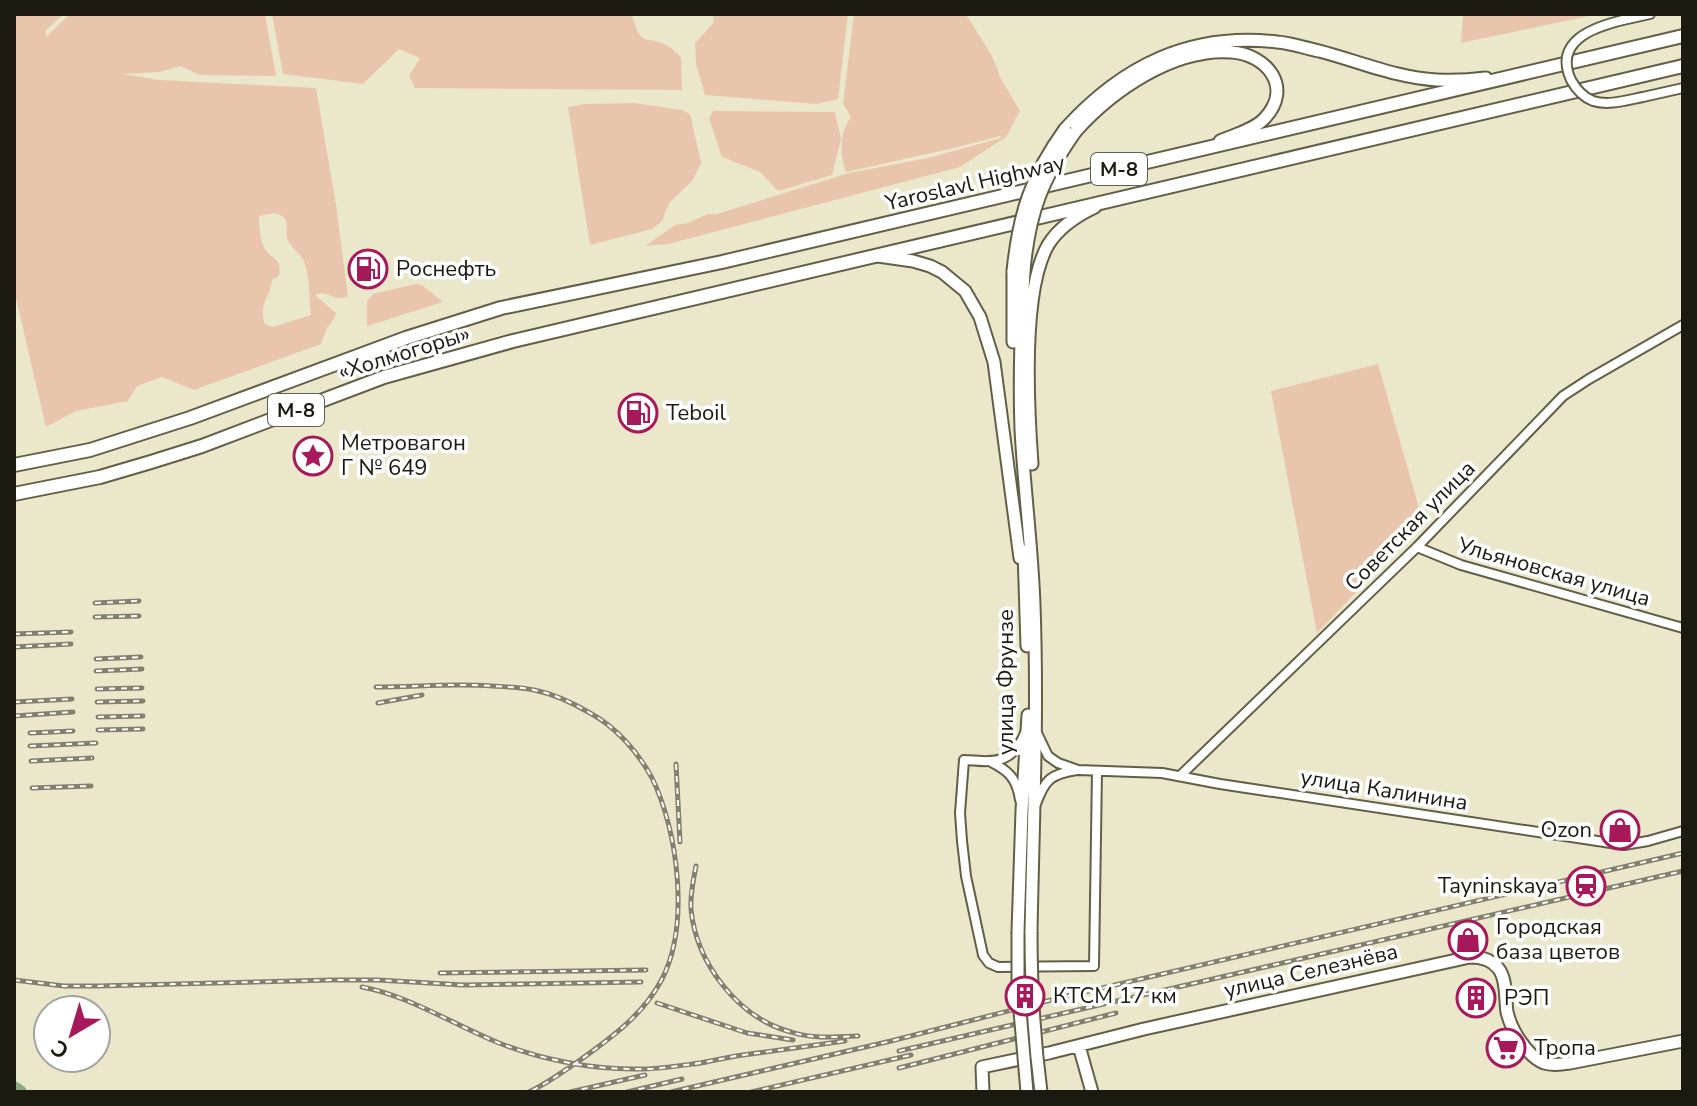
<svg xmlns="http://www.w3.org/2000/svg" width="1697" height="1106" font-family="'Nunito Sans',sans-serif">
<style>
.green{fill:#e9c6ab;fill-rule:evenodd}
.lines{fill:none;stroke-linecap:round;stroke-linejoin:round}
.river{stroke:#8ba983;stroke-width:14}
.minor-casing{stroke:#635f47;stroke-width:12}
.major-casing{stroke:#635f47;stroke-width:15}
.highway-casing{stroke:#635f47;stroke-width:16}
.minor{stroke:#fff;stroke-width:8}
.major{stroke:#fff;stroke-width:11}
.highway{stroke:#fff;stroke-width:12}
.rail-casing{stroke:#83806d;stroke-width:5}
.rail{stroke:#fff;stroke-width:2;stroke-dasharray:6;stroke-linecap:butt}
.minor-bridge-casing{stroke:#635f47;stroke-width:12;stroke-linecap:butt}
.major-bridge-casing{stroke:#635f47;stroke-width:15;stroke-linecap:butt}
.minor-bridge{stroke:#fff;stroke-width:8}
.major-bridge{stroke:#fff;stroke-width:11}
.labels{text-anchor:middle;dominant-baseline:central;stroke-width:7;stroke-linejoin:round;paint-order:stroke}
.shield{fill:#fff;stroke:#605f58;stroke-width:2}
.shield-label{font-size:20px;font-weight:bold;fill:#1c1a10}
.street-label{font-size:22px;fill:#1c1a10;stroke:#fff}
.poi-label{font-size:22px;fill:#1c1a10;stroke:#fff;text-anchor:start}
</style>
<rect width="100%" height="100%" fill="#ebe7cb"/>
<path class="green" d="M 14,14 L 64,14 L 46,30 L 46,37 L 70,14 L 265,14 L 276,76 L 200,75 L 180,66 L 160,72 L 122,74 L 159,80 L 316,88 L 336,205 L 348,297 C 345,297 342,298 338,298 C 329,297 325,290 315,295 L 336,313 L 334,319 L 327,328 L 321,344 L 194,390 L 162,377 L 137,386 L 128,401 L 76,411 L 46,427 L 14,290 ZM 274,213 C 291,217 285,224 287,237 C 289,248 302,253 305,264 C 310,280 309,299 311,315 L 273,327 L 265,324 C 258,303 270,299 272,280 L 279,276 C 282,257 273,261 265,249 C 260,240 259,226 259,216 Z
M 272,14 L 632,14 C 641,51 647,33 670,47 C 674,50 677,54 681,57 L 682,90 L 415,88 L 409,76 L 420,58 L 399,49 L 363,84 L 283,74 Z
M 713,14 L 848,14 L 838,99 L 817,104 L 705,95 L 696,64 L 695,43 L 714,22 Z
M 854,14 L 966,14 L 993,58 L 1001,79 L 1020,111 L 1006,137 L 960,167 L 668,244 L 645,246 L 675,225 L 688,223 L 708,214 L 717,214 L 849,173 L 928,158 L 1001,138 L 1000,136 L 954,148 L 846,172 C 839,154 840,132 851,117 L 843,104 Z
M 1463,14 L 1599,14 L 1461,43 Z
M 634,103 L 682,110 L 690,114 L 701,163 L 692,181 L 669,203 L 662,221 L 652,229 L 590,245 L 568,107 L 585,104 Z
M 713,111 L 835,112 L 841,139 L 832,175 L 778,191 L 760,172 L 722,157 L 709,118 Z
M 416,284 L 422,285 L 443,302 L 367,326 L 367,302 L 373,294 Z
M 1378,364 L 1423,522 L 1317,633 L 1271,391 Z"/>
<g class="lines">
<path class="river" d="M 14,1088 L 20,1092"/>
<defs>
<path id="minor" d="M 1623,20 L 1650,14
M 1643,97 L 1683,88
M 1417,547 L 1461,565 L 1683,628
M 1025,733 C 1012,765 994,762 964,760 L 960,813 L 962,841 L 966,876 L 983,955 L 989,963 L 998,967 L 1094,966 L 1097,771
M 1037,733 L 1048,756 L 1058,763 L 1078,770 L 1162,773 L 1220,784 L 1624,845 L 1648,841 L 1683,831
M 991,762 C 1009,771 1017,779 1020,800
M 1181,775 L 1417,547 L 1563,396 L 1589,379 L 1683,325
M 1036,804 C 1045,779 1051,774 1077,770"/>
<path id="major" d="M 1065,129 C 1122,66 1190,32 1277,42 C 1291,43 1305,48 1319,51 C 1358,61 1397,78 1437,80 C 1454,81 1470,80 1486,78
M 1076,131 C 1112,91 1173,48 1231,52 C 1267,54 1294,88 1264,119 C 1253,130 1234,135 1220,141
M 878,256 L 913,261 L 930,266 L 942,272 L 965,291 L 980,317 L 994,362 L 1020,558
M 1024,271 C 1021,324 1019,376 1021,429 C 1024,488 1032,546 1034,605 C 1038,714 1033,823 1031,932
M 1013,342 L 1013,271
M 1032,464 C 1028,409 1021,292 1048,245 C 1059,227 1076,216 1095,207
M 1024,551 L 1027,646
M 1018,932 L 1022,811 L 1028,715
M 1079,1046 L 1092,1092
M 983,1092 L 982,1067 L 1049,1053 L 1144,1029 L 1470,957 C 1480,957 1491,959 1498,968 C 1507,979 1505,999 1507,1012 C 1511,1030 1527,1056 1544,1063 C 1553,1066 1561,1064 1570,1063 L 1683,1041"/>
<path id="highway" d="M 14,465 L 90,450 L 190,418 L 406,338 L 501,308 L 722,262 L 1683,36
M 14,494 L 100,477 L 151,462 L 202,446 L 384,377 L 513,341 L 1683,66"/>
</defs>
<use href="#minor" class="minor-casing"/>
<use href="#major" class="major-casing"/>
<use href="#highway" class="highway-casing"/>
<use href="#minor" class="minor"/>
<use href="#major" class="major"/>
<use href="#highway" class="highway"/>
<defs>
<path id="rail" d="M 95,603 L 139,601
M 95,617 L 139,616
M 14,634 L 71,632
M 14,647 L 71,644
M 96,659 L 141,657
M 96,671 L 142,669
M 376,687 C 415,687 453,683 492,686 C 506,687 520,687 534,690 C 554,694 573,703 590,713 C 616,727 638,752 652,778 C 678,831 690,925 662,979 C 643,1016 608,1040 576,1063 C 561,1073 546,1084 529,1092
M 97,689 L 142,688
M 14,702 L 72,699
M 97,702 L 143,701
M 378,703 L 422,695
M 14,716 L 73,712
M 98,717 L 143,716
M 98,730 L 143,729
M 30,733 L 73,731
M 30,746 L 96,743
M 31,761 L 92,758
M 676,764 L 680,842
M 32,788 L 91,786
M 696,866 C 693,881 690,895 691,909 C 696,963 738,1018 791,1032 C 812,1039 836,1037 858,1036
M 440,973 L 646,970
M 14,980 L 64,986 L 98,986 L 332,980 L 378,980 L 463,985 L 641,982
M 362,987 C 410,996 454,1025 499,1043 C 540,1059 589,1069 633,1069 C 658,1070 683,1065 707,1062
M 657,1003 L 747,1033 L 793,1040
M 899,1051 L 1683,871
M 695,1064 L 736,1056 L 845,1041
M 899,1068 L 1116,1013
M 570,1092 L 645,1075
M 627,1092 L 682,1079
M 671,1092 L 891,1041 L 1059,998 L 1683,853
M 751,1092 L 911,1055"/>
</defs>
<use href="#rail" class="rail-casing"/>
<use href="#rail" class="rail"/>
<defs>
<path id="minor-bridge" d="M 1623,20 C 1594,27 1553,41 1571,80 C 1576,89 1583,97 1593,101 C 1609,106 1627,100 1643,97"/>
<path id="major-bridge" d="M 1013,271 C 1019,213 1031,176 1065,129
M 1024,271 C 1029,213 1042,179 1076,131
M 1018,932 L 1018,988 L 1027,1092
M 1031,932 C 1031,986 1034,1039 1041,1092"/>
</defs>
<use href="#minor-bridge" class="minor-bridge-casing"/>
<use href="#major-bridge" class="major-bridge-casing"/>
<use href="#minor-bridge" class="minor-bridge"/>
<use href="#major-bridge" class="major-bridge"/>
</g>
<defs>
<symbol id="fuel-ring" viewBox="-11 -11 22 22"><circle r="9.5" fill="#fff" stroke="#a7195b" stroke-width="1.5"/><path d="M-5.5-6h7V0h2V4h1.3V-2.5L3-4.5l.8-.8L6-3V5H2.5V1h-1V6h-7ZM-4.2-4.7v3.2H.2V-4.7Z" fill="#a7195b"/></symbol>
<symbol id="sight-ring" viewBox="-11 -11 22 22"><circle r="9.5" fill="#fff" stroke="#a7195b" stroke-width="1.5"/><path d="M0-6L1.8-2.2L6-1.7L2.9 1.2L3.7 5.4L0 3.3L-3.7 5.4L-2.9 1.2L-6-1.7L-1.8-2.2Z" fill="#a7195b"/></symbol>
<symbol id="shop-ring" viewBox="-11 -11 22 22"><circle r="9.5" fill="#fff" stroke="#a7195b" stroke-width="1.5"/><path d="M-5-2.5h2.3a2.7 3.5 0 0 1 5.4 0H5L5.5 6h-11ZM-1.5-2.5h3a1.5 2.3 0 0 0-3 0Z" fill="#a7195b"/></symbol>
<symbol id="station-ring" viewBox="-11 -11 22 22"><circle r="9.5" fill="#fff" stroke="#a7195b" stroke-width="1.5"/><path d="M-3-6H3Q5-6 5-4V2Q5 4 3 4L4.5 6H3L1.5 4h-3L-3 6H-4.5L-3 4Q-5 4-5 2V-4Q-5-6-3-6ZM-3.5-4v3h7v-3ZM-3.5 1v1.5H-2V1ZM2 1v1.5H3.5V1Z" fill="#a7195b"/></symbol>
<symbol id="building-ring" viewBox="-11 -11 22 22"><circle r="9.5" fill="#fff" stroke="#a7195b" stroke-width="1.5"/><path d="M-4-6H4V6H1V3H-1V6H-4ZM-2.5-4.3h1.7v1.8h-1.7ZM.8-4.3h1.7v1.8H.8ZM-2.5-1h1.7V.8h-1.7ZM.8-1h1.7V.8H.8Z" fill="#a7195b"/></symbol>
<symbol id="supermarket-ring" viewBox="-11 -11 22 22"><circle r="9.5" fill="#fff" stroke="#a7195b" stroke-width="1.5"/><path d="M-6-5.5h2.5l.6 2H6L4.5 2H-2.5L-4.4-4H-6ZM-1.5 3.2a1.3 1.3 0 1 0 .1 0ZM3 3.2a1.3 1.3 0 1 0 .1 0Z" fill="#a7195b"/></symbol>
</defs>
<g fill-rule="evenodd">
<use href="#fuel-ring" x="346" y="247" width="44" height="44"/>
<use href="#fuel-ring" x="616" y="391" width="44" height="44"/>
<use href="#sight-ring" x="291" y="434" width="44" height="44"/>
<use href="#shop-ring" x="1598" y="808" width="44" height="44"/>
<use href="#station-ring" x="1564" y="864" width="44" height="44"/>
<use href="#shop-ring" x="1446" y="918" width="44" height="44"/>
<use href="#building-ring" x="1003" y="974" width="44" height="44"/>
<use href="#building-ring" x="1454" y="976" width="44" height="44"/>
<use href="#supermarket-ring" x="1484" y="1026" width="44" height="44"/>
</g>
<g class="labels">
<g class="shield">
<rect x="1091" y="153" width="56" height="32" rx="6"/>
<rect x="268" y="394" width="56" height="32" rx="6"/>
</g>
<g class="shield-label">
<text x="1119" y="169">М-8</text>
<text x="296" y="410">М-8</text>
</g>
<g class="street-label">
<text transform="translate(975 183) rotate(-13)">Yaroslavl Highway</text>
<text transform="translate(404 353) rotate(-17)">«Холмогоры»</text>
<text transform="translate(1410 526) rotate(-45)">Советская улица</text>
<text transform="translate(1554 572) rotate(16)">Ульяновская улица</text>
<text transform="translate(1006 682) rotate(-90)">улица Фрунзе</text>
<text transform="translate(1384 790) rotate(9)">улица Калинина</text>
<text transform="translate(1311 971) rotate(-13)">улица Селезнёва</text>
</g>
<g class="poi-label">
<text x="396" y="269">Роснефть</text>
<text x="666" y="413">Teboil</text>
<text x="341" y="443">Метровагон<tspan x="341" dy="25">Г № 649</tspan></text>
<text x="1592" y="830" text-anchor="end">Ozon</text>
<text x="1558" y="886" text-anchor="end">Tayninskaya</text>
<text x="1496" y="927">Городская<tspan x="1496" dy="25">база цветов</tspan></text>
<text x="1053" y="996">КТСМ 17 км</text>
<text x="1504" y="998">РЭП</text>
<text x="1534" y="1048">Тропа</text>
</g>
</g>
<rect width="1697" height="1106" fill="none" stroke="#1c1a10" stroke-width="32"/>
<g transform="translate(72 1034) rotate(218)"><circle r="38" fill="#ffffff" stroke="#a4a39f" stroke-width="2"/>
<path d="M0-6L14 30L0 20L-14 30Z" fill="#a7195b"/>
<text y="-12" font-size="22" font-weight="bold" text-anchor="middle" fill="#1c1a10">С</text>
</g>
</svg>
